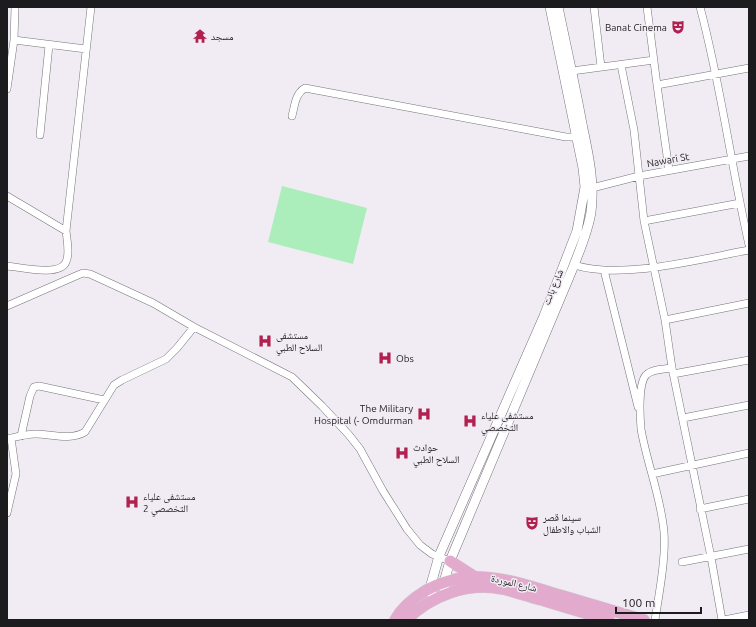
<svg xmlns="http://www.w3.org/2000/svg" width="756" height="627" font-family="Ubuntu,'Noto Naskh Arabic',sans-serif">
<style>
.green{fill:#abedbb}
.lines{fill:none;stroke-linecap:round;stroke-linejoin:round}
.street-casing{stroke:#77737a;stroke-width:8}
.secondary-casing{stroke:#77737a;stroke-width:10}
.primary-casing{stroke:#cdcdce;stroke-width:12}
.street{stroke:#fff;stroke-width:7}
.secondary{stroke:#fff;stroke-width:9}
.primary{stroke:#e2abcd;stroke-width:11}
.labels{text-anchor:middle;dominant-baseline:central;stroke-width:3;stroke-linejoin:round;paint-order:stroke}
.poi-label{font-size:10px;fill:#1c1b1e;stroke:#f1ecf4;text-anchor:start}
.street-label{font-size:10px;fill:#1c1b1e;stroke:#f1ecf4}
</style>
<rect width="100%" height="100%" fill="#f1ecf4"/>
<path class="green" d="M 282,186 L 367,208 L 353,264 L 268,242 Z"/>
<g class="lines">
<defs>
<path id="street" d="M 594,7 L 601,67
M 647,7 L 657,85
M 700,7 C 721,85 731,166 749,245
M 14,40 L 86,49
M 621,65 L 634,130 L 644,221 L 665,320 L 672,368 L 711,557 L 722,620
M 572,71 L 654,60
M 7,89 L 14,40 L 15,7
M 292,116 C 295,105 295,94 305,88 L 566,137 L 581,137
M 40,135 L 49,45
M 669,170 L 657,85 L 749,68
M 592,188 L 639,176 L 749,156
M 7,196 L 66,231
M 644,221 L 740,203
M 574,265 C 622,280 700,259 749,250
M 7,266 C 20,267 60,277 66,262 C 70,254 67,240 66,231 L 91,7
M 604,270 L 638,407
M 7,306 L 78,275 L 83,273 L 90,274 L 153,303 L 194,327 L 292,377 L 322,406 L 349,435 L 360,449 L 383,491 L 407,529 L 420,545 L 432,554 L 450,561
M 665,320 L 749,303
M 673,374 L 749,360
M 683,418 L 749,405
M 21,436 L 30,396 L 34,387 L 39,386 L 104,400
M 7,439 C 16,437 26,434 35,434 C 52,434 69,441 85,432 L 114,385 L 122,380 L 166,359 L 177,348 L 194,327
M 652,474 L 749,453
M 700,509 L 749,499
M 7,513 L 16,474 L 11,438
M 682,562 L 749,549
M 655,620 C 659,594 666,558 664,532 C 661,497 647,464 641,429 C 640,417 638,384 646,375 C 652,369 664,369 672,368
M 724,620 L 749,615"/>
<path id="secondary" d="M 432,594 L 430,588 L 439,556 L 544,316 L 577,231 L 585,187 L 583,168 L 550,7
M 445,594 L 444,582 L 450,561 L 572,270 C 579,252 588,232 591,212 C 595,182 588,153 582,124 C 575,85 566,46 558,7"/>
<path id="primary" d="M 450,561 L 475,577
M 395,620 C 402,607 412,599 425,591 C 472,564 515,582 563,596 C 590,604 617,612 644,620
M 406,620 C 432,595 467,582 503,589 C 516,592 529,597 542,600 C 564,607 586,613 609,620"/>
</defs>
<use href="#street" class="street-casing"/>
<use href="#secondary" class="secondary-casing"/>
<use href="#primary" class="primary-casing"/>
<use href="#street" class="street"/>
<use href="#secondary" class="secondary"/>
<use href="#primary" class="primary"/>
</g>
<defs>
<symbol id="theatre-bare" viewBox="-9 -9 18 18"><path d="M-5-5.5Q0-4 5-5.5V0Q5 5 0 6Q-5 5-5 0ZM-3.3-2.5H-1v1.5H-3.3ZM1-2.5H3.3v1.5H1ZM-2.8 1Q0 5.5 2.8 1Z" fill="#b1204e" stroke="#f1ecf4" stroke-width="2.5" paint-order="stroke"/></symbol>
<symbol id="temple-bare" viewBox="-9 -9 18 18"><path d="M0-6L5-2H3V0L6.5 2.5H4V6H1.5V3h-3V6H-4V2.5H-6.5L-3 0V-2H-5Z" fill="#b1204e" stroke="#f1ecf4" stroke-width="2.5" paint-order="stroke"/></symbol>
<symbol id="hospital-bare" viewBox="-9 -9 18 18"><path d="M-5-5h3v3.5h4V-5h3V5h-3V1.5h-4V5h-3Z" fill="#b1204e" stroke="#f1ecf4" stroke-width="2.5" paint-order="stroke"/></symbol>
</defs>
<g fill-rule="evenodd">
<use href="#theatre-bare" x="668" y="17" width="20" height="20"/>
<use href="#temple-bare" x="190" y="26" width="20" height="20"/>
<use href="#hospital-bare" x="255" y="331" width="20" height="20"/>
<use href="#hospital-bare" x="375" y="348" width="20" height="20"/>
<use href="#hospital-bare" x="414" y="404" width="20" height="20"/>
<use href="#hospital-bare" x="460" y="411" width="20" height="20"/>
<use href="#hospital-bare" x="392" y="443" width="20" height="20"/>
<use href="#hospital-bare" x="122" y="492" width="20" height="20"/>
<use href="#theatre-bare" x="522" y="513" width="20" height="20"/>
</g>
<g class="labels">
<g class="poi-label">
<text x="667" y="27" text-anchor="end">Banat Cinema</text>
<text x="211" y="36">مسجد</text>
<text x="276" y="335">مستشفى<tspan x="276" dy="12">السلاح الطبي</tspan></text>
<text x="396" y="358">Obs</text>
<text x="413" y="408" text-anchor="end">The Military<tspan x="413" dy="12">Hospital (- Omdurman</tspan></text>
<text x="481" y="415">مستشفى علياء<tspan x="481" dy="12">التخصصي</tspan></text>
<text x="413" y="447">حوادث<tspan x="413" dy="12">السلاح الطبي</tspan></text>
<text x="143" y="496">مستشفى علياء<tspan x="143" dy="12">التخصصي 2</tspan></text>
<text x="543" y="517">سينما قصر<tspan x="543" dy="12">الشباب والاطفال</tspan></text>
</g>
<g class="street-label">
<text transform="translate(668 160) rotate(-10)">Nawari St</text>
<text transform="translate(553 287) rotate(-67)">شارع بانت</text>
<text transform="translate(514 583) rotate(13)">شارع الموردة</text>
</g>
</g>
<rect width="756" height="627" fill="none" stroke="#1c1b1e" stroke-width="16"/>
<path d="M616 607v6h85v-6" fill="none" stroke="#1c1b1e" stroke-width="2"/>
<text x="622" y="607" font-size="12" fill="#1c1b1e" stroke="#f1ecf4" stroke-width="3" paint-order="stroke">100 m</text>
</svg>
